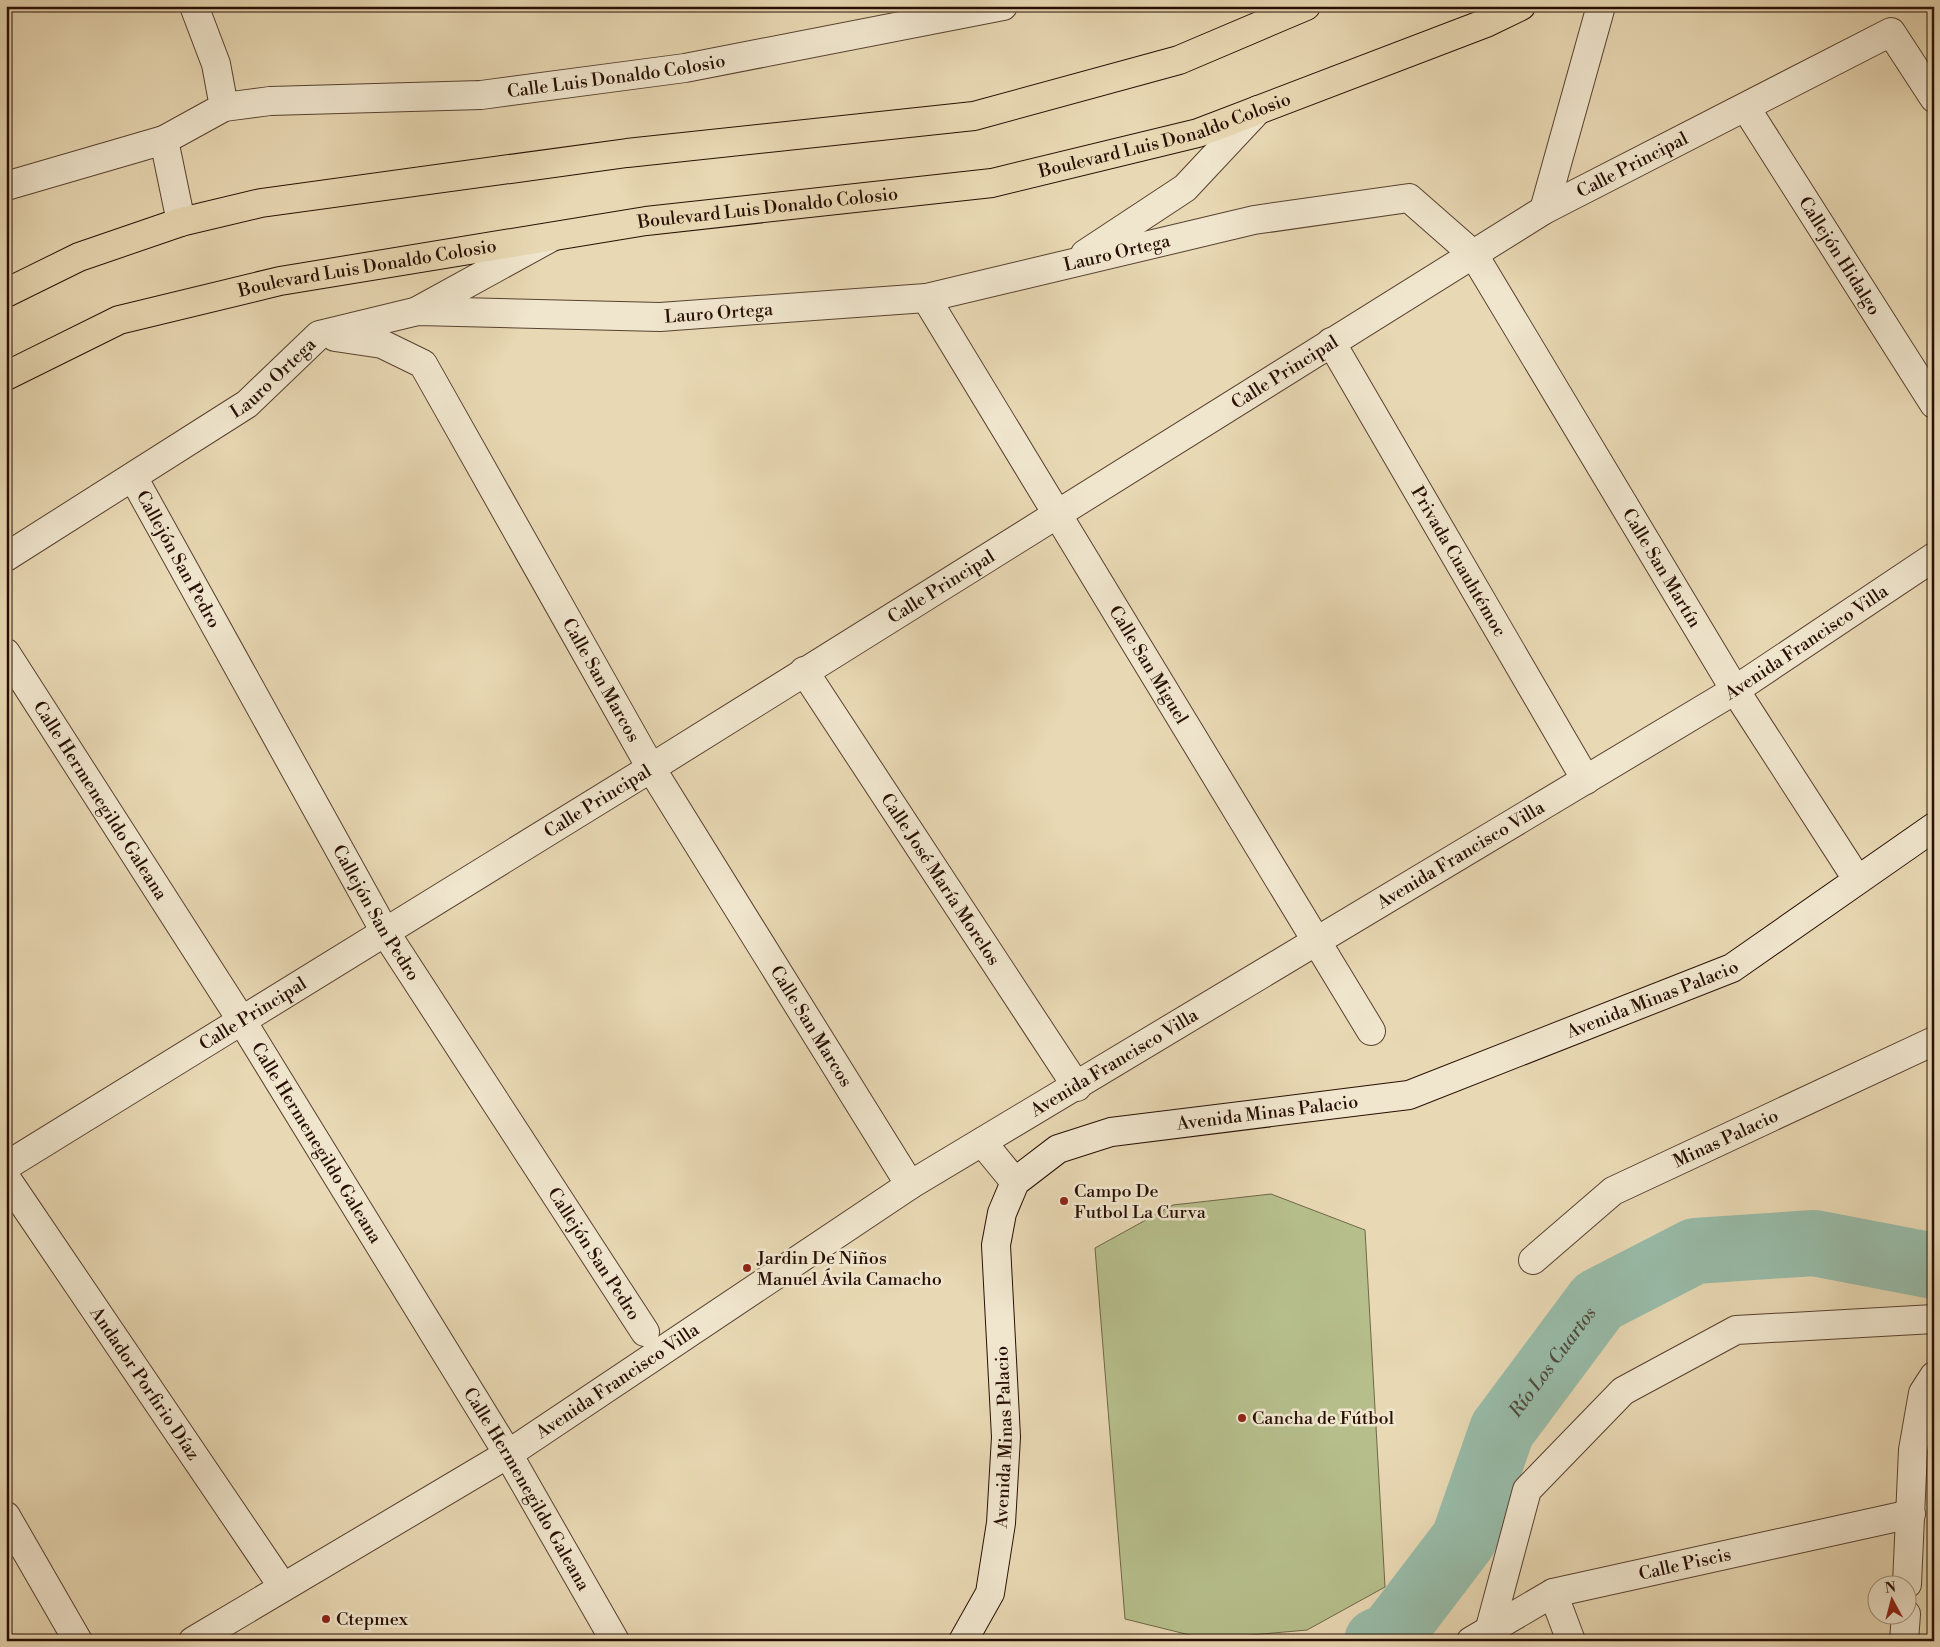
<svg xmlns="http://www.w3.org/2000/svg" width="1940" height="1647" font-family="'Libre Bodoni',serif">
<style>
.garden{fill:#b6bf8c;stroke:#6f6748}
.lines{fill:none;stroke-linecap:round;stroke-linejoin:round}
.river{stroke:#98bba8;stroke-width:66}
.pedestrian-casing{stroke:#584130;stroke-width:30}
.minor-casing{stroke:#584130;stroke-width:30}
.secondary-casing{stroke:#280f04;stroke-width:30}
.trunk-casing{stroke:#280f04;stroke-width:30}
.pedestrian{stroke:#f0e6ce;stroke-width:28}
.minor{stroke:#f0e6ce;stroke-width:28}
.secondary{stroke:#f0e6ce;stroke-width:28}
.trunk{stroke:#e8d8b3;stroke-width:28}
.poi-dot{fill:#8f2418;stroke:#f0e6ce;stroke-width:2}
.labels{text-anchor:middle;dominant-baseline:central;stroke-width:5;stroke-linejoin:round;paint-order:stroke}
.street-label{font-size:18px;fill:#280f04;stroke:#f0e6ce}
.poi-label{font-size:18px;fill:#280f04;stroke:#f0e6ce;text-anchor:start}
.water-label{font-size:19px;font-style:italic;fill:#4f4b3d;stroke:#f0e6ce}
</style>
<rect width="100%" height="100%" fill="#e8d8b3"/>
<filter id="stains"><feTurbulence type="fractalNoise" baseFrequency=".004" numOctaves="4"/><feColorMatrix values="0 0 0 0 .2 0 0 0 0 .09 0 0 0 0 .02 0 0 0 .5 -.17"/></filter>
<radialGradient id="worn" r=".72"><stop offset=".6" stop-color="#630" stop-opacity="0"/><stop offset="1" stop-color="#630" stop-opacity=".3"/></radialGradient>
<path class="garden" d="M 1271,1194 L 1365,1230 L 1385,1587 L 1307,1630 L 1206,1639 L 1125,1619 L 1095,1248 L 1173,1205 Z"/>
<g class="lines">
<path class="river" id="s1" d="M 1377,1641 L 1391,1635 L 1464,1539 L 1502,1430 L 1598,1301 L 1695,1251 L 1814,1243 L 1934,1266"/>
<defs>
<g id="pedestrian">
<path id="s2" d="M 804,671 L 1077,1087"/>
</g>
<g id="minor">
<path id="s3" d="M 224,107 L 270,101 L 481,95 L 685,68 L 1003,6"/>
<path id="s4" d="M 1746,108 L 1934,404"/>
<path d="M 6,186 L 164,140"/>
<path d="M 1544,210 L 1601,6"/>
<path d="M 181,222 L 164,140 L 224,107 L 216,64 L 194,6"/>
<path d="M 1085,254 L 1185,188 L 1258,110"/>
<path id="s5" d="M 926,298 L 1371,1031"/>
<path d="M 419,310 L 550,238"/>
<path id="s6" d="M 335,337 L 382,344 L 423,364 L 651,768 L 910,1185"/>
<path id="s7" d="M 1331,342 L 1586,780"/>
<path id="s8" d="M 133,477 L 385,932 L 645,1332"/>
<path id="s9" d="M 6,557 L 247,404 L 319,335 L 418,311 L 660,317 L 926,298 L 1254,220 L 1409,198 L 1474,255 L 1735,690 L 1857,879"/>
<path id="s10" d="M 6,653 L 242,1021 L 508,1454 L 615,1641"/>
<path d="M 982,1142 L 1015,1182"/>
<path id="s11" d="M 6,1166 L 651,768 L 1544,210 L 1891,32 L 1934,98"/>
<path id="s12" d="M 6,1178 L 283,1587"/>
<path id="s13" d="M 1533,1260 L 1613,1191 L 1934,1041"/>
<path d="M 6,1516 L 78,1641"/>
<path d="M 1907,1584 L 1913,1450 L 1923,1393 L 1934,1376"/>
<path d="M 1553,1593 L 1571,1641"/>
<path d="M 1490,1628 L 1527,1490 L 1623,1391 L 1736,1330 L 1934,1319"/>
<path id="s14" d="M 193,1641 L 508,1454 L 910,1185 L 1735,690 L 1934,557"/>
<path id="s15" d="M 1471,1641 L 1553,1593 L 1911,1514"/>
<path d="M 1904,1641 L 1906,1614"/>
</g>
<g id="secondary">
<path id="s16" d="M 963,1641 L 990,1593 L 1001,1523 L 1006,1437 L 996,1245 L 1002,1213 L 1015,1182 L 1058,1149 L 1111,1132 L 1409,1095 L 1732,968 L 1934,827"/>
</g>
<g id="trunk">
<path d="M 6,293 L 79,257 L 181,222 L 261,203 L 627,153 L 974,116 L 1179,60 L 1306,6"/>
<path id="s17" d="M 6,376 L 119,320 L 280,281 L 646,221 L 992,183 L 1198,133 L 1486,23 L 1521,6"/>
</g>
</defs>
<use href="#pedestrian" class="pedestrian-casing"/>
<use href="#minor" class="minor-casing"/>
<use href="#secondary" class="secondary-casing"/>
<use href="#trunk" class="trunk-casing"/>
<use href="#pedestrian" class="pedestrian"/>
<use href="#minor" class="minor"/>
<use href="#secondary" class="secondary"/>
<use href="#trunk" class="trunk"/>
</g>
<g class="poi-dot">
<circle cx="1064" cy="1201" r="5"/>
<circle cx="747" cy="1268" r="5"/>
<circle cx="1242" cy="1418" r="5"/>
<circle cx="326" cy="1619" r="5"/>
</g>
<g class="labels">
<g class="street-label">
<text stroke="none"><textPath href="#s3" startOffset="394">Calle Luis Donaldo Colosio</textPath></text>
<text stroke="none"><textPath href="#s17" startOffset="1190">Boulevard Luis Donaldo Colosio</textPath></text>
<text stroke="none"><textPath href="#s11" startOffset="1910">Calle Principal</textPath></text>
<text stroke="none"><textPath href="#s17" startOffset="785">Boulevard Luis Donaldo Colosio</textPath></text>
<text stroke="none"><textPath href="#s9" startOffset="1192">Lauro Ortega</textPath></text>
<text stroke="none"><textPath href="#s4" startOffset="175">Callejón Hidalgo</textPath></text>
<text stroke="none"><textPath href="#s17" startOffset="380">Boulevard Luis Donaldo Colosio</textPath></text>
<text stroke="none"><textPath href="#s9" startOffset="788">Lauro Ortega</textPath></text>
<text stroke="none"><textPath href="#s11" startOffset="1505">Calle Principal</textPath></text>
<text stroke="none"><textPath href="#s9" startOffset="322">Lauro Ortega</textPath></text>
<text stroke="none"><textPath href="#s8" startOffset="94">Callejón San Pedro</textPath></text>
<text stroke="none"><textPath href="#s7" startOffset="254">Privada Cuauhtémoc</textPath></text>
<text stroke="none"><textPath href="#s9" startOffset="1941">Calle San Martín</textPath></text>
<text stroke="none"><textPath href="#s11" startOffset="1100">Calle Principal</textPath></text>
<text stroke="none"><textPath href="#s14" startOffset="1898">Avenida Francisco Villa</textPath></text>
<text stroke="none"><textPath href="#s5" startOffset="429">Calle San Miguel</textPath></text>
<text stroke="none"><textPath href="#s6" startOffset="456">Calle San Marcos</textPath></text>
<text stroke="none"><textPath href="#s11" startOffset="695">Calle Principal</textPath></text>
<text stroke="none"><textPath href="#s10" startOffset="175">Calle Hermenegildo Galeana</textPath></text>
<text stroke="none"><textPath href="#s14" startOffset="1492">Avenida Francisco Villa</textPath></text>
<text stroke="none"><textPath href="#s2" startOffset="249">Calle José María Morelos</textPath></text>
<text stroke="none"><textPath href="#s8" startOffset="499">Callejón San Pedro</textPath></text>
<text stroke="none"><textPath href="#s16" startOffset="1142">Avenida Minas Palacio</textPath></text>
<text stroke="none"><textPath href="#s11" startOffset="290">Calle Principal</textPath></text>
<text stroke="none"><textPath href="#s6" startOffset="861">Calle San Marcos</textPath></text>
<text stroke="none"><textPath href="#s14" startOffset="1088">Avenida Francisco Villa</textPath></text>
<text stroke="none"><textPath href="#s16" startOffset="738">Avenida Minas Palacio</textPath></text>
<text stroke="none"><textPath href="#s13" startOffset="230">Minas Palacio</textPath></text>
<text stroke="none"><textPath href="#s10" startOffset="580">Calle Hermenegildo Galeana</textPath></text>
<text stroke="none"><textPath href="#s8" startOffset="904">Callejón San Pedro</textPath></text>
<text stroke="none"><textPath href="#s14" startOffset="498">Avenida Francisco Villa</textPath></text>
<text stroke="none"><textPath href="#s12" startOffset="248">Andador Porfirio Díaz</textPath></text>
<text stroke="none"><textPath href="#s16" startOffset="212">Avenida Minas Palacio</textPath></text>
<text stroke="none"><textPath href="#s10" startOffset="985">Calle Hermenegildo Galeana</textPath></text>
<text stroke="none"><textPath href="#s15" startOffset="230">Calle Piscis</textPath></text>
</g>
<g class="poi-label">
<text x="1074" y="1191">Campo De<tspan x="1074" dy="21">Futbol La Curva</tspan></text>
<text x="757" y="1258">Jardin De Niños<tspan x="757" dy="21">Manuel Ávila Camacho</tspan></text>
<text x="1252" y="1418">Cancha de Fútbol</text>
<text x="336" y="1619">Ctepmex</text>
</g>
<g class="water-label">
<text stroke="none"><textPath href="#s1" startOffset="336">Río Los Cuartos</textPath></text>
</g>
</g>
<rect width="1940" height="1647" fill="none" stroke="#e8d8b3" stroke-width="25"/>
<rect x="8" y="8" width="1925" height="1632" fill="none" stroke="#280f04" stroke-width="2.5"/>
<rect x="12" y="12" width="1915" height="1622" fill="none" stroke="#280f04"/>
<g transform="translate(1892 1600) rotate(353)"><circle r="24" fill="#f0e6ce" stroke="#a0907d"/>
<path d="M0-4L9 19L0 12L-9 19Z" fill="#8f2418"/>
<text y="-8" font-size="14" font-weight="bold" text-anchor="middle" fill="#280f04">N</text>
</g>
<rect width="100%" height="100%" filter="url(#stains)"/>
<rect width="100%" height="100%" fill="url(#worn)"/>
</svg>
